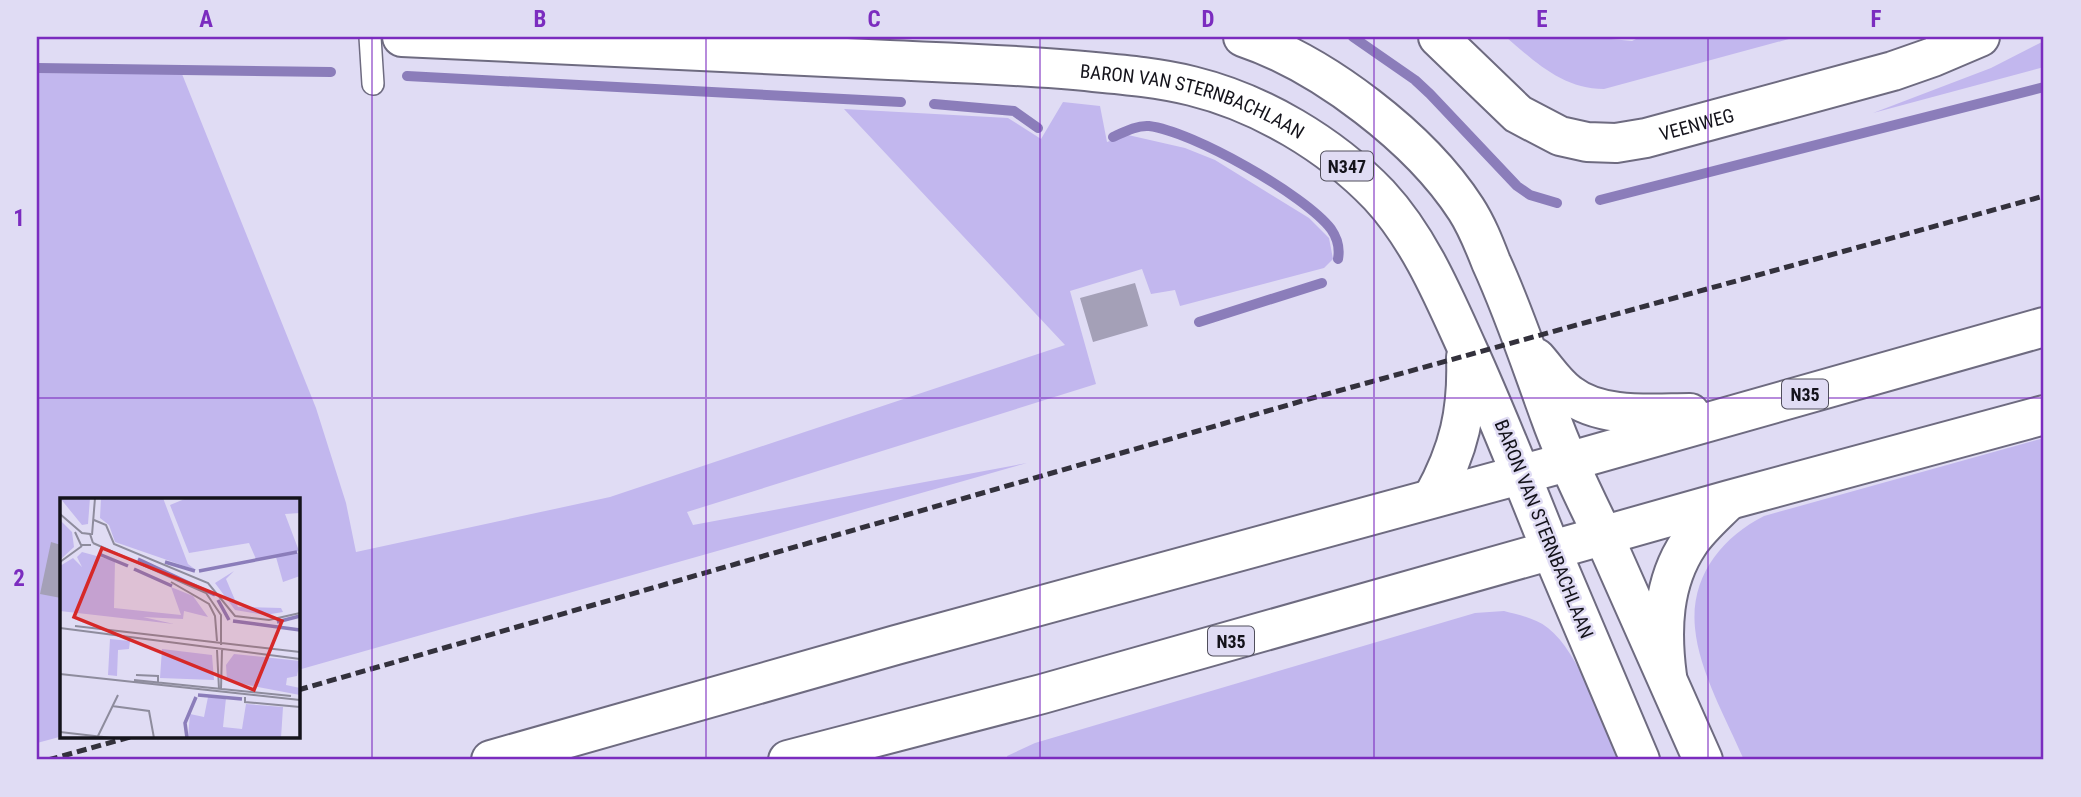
<svg xmlns="http://www.w3.org/2000/svg" width="2081" height="797" viewBox="0 0 2081 797" font-family="'Roboto Condensed',sans-serif">
  <style>
    .green { fill: #c2b7ee }
    .lines { fill: none; stroke-linecap: round; stroke-linejoin: round }
    .stream { stroke: #8b7dba; stroke-width: 10 }
    .building { fill: #a4a0b7 }
    .service-casing { stroke: #6e6b80; stroke-width: 24 }
    .minor-casing { stroke: #6e6b80; stroke-width: 42 }
    .tertiary-casing { stroke: #6e6b80; stroke-width: 42 }
    .primary-casing { stroke: #6e6b80; stroke-width: 42 }
    .service { stroke: #fff; stroke-width: 21 }
    .minor { stroke: #fff; stroke-width: 38 }
    .tertiary { stroke: #fff; stroke-width: 38 }
    .primary { stroke: #fff; stroke-width: 38 }
    .rail { stroke: #33313c; stroke-width: 5; stroke-dasharray: 10 5; stroke-linecap: butt }
    .grid { fill: none; stroke: #7b2cbf; stroke-width: 2; stroke-opacity: 0.55 }
    .labels { text-anchor: middle; dominant-baseline: central; stroke-width: 5; stroke-linejoin: round; paint-order: stroke }
    .shield { fill: #e0dcf4; stroke: #514f5c; stroke-width: 2 }
    .shield-label { font-size: 18px; font-weight: bold; fill: #14131b }
    .street-label { font-size: 19px; fill: #14131b; stroke: #e0dcf4 }
    .inset-river { fill: none; stroke: #8b7dba; stroke-width: 3.5 }
    .inset-road { fill: none; stroke: #8e8c9d; stroke-width: 2 }
    .view { fill: #d62828; fill-opacity: 0.15; stroke: #d62828; stroke-width: 3.5 }
    .inset-edge { fill: none; stroke: #14131b; stroke-width: 3.5 }
    .neatline { fill: none; stroke: #7b2cbf; stroke-width: 2.5 }
    .grid-label { font-size: 23px; text-anchor: middle; font-weight: bold; fill: #7b2cbf }
  </style>
  <rect width="100%" height="100%" fill="#e0dcf4"/>
  <path class="green" d="M1506,37h84l42,4 8,-4h156l-192,52c-41,0 -69,-27 -98,-52z
    M2044,41v26l-171,46 118,-45z
    M37,73l145,1 134,334 30,95 10,49 254,-55 455,-152 -221,-236 164,9 33,21 22,-37 37,4 7,36 21,-7 57,13 30,12 94,58 20,20 4,21 -9,9 -144,38 -5,-16 -24,4 -9,-25 -72,22 26,93 -409,128 6,13 334,-62 -729,207v-170h-237v236h2l-26,7z
    M2044,438v322h-300c-17,-40 -45,-88 -49,-132 -5,-51 26,-90 69,-112z
    M1504,611c15,4 31,7 44,17 32,25 54,95 71,132h-611l-1,-4 28,-13 440,-130z"/>
  <g class="lines">
    <path class="stream" d="M1353,37l62,43 15,14 87,92 13,9 27,8
      M37,68l294,4
      M407,76l494,26
      M934,104l80,7 24,17
      M1113,137c11,-5 24,-12 36,-11 43,5 156,69 182,103 7,10 9,19 7,30
      M1600,200l444,-113
      M1199,322l123,-39"/>
  </g>
  <path class="building" d="M1135,283l13,43 -55,16 -13,-44z
    M51,542l10,3v53l-21,-4z"/>
  <g class="lines">
    <defs>
      <path id="service" d="M370,37l3,47"/>
      <g id="minor">
        <path id="s1" d="M1438,37l80,77 42,22 27,6 29,1 30,-5 247,-67 40,-14 47,-20"/>
      </g>
      <path id="tertiary" d="M1604,537l99,223
        M1551,550l89,210"/>
      <g id="primary">
        <path id="s2" d="M402,37c163,7 325,15 487,23 69,3 137,5 205,12 33,3 66,6 98,14 69,17 138,58 187,109 40,43 64,100 88,153 30,66 57,134 84,202"/>
        <path d="M1243,37c80,27 177,101 223,172 11,17 18,35 25,53 23,50 40,102 59,154 15,42 34,81 54,121"/>
        <path d="M1536,358c10,11 20,27 33,36 32,25 84,19 121,19"/>
        <path d="M1433,497c26,-47 35,-86 33,-140"/>
        <path d="M1667,676c-6,-45 -5,-93 22,-133 10,-15 25,-28 38,-41"/>
        <path d="M491,760l405,-115 671,-183 477,-135"/>
        <path d="M788,760l254,-66 687,-194 315,-85"/>
      </g>
    </defs>
    <use href="#service" class="service-casing"/>
    <use href="#minor" class="minor-casing"/>
    <use href="#tertiary" class="tertiary-casing"/>
    <use href="#primary" class="primary-casing"/>
    <use href="#service" class="service"/>
    <use href="#minor" class="minor"/>
    <use href="#tertiary" class="tertiary"/>
    <use href="#primary" class="primary"/>
    <path class="rail" d="M298,690l1018,-293 728,-201
      M48,760l86,-24"/>
  </g>
  <path class="grid" d="M372,37v723M706,37v723M1040,37v723M1374,37v723M1708,37v723M37,398h2007"/>
  <g class="labels">
    <g class="shield">
      <rect x="1321" y="151.5" width="52" height="29" rx="5"/>
      <rect x="1782" y="379.5" width="46" height="29" rx="5"/>
      <rect x="1208" y="626.5" width="46" height="29" rx="5"/>
    </g>
    <g class="shield-label">
      <text x="1347" y="166">N347</text>
      <text x="1805" y="394">N35</text>
      <text x="1231" y="641">N35</text>
    </g>
    <g class="street-label">
      <text stroke="none"><textPath href="#s2" startOffset="796">BARON VAN STERNBACHLAAN</textPath></text>
      <text stroke="none"><textPath href="#s1" startOffset="298">VEENWEG</textPath></text>
      <text transform="translate(1544 529) rotate(68)">BARON VAN STERNBACHLAAN</text>
    </g>
  </g>
  <g transform="translate(60 498)">
    <rect width="240" height="240" fill="#e0dcf4"/>
    <path d="M0,0h30l-2,26 -6,1zM41,0h62l25,66 8,6 -81,-28 -6,-17 -9,-7zM127,0h113v15l-15,1 14,37 -43,8 -7,-16 -60,10 -19,-48zM0,22l12,12 2,15 -14,13zM22,54l33,9 -1,47 67,7 -10,-28 22,9 15,21 -24,-6 -1,8 -40,-2 31,7 -114,-13v-45l13,-8 9,9 -5,-10zM238,55l2,23 -17,6 -7,-25zM174,73l-8,8 12,28 43,1 2,4 -18,3 -30,-5 -20,-27zM50,141l20,2 -1,8 -11,1 -1,26 -9,-1zM102,151l50,6 2,25 -54,-2zM174,156l66,7 -3,15 -10,2 -1,7 14,3v7l-73,-14 -1,-16zM148,199l18,1 -3,29 19,2 4,-25 37,3 -2,31h-93l2,-24 14,3z" fill="#c2b7ee"/>
    <path class="inset-river" d="M39,56l29,12M78,61l77,36M105,64l30,9M74,71l38,17M139,73l98,-19M158,102l11,20M173,123l67,9M217,124l23,-6M138,197l44,4M127,240l-2,-15 11,-26"/>
    <path class="inset-road" d="M0,16l22,19 8,1 3,9M34,22l12,5 8,19 94,39 27,33 34,4 31,-7M15,34l6,13h10M32,37l3,-37M33,45l113,50 15,22v30M0,64l22,-16M111,84l38,22 6,12 2,25M15,128l225,26M0,130l240,31M157,152l2,39M0,176l240,26M76,177l22,1v6M74,182l157,16M161,191l1,-39M185,199v5l55,5M52,208l37,5 5,27M0,234l52,6M37,240l21,-43"/>
    <path class="view" d="M42,50l180,73 -28,69 -180,-73z"/>
    <rect width="240" height="240" class="inset-edge"/>
  </g>
  <rect width="2081" height="797" fill="none" stroke="#e0dcf4" stroke-width="77"/>
  <rect x="38" y="38" width="2004" height="720" class="neatline"/>
  <g class="grid-label">
    <text x="206" y="27">A</text>
    <text x="540" y="27">B</text>
    <text x="874" y="27">C</text>
    <text x="1208" y="27">D</text>
    <text x="1542" y="27">E</text>
    <text x="1876" y="27">F</text>
    <text x="19" y="226">1</text>
    <text x="19" y="586">2</text>
  </g>
</svg>
